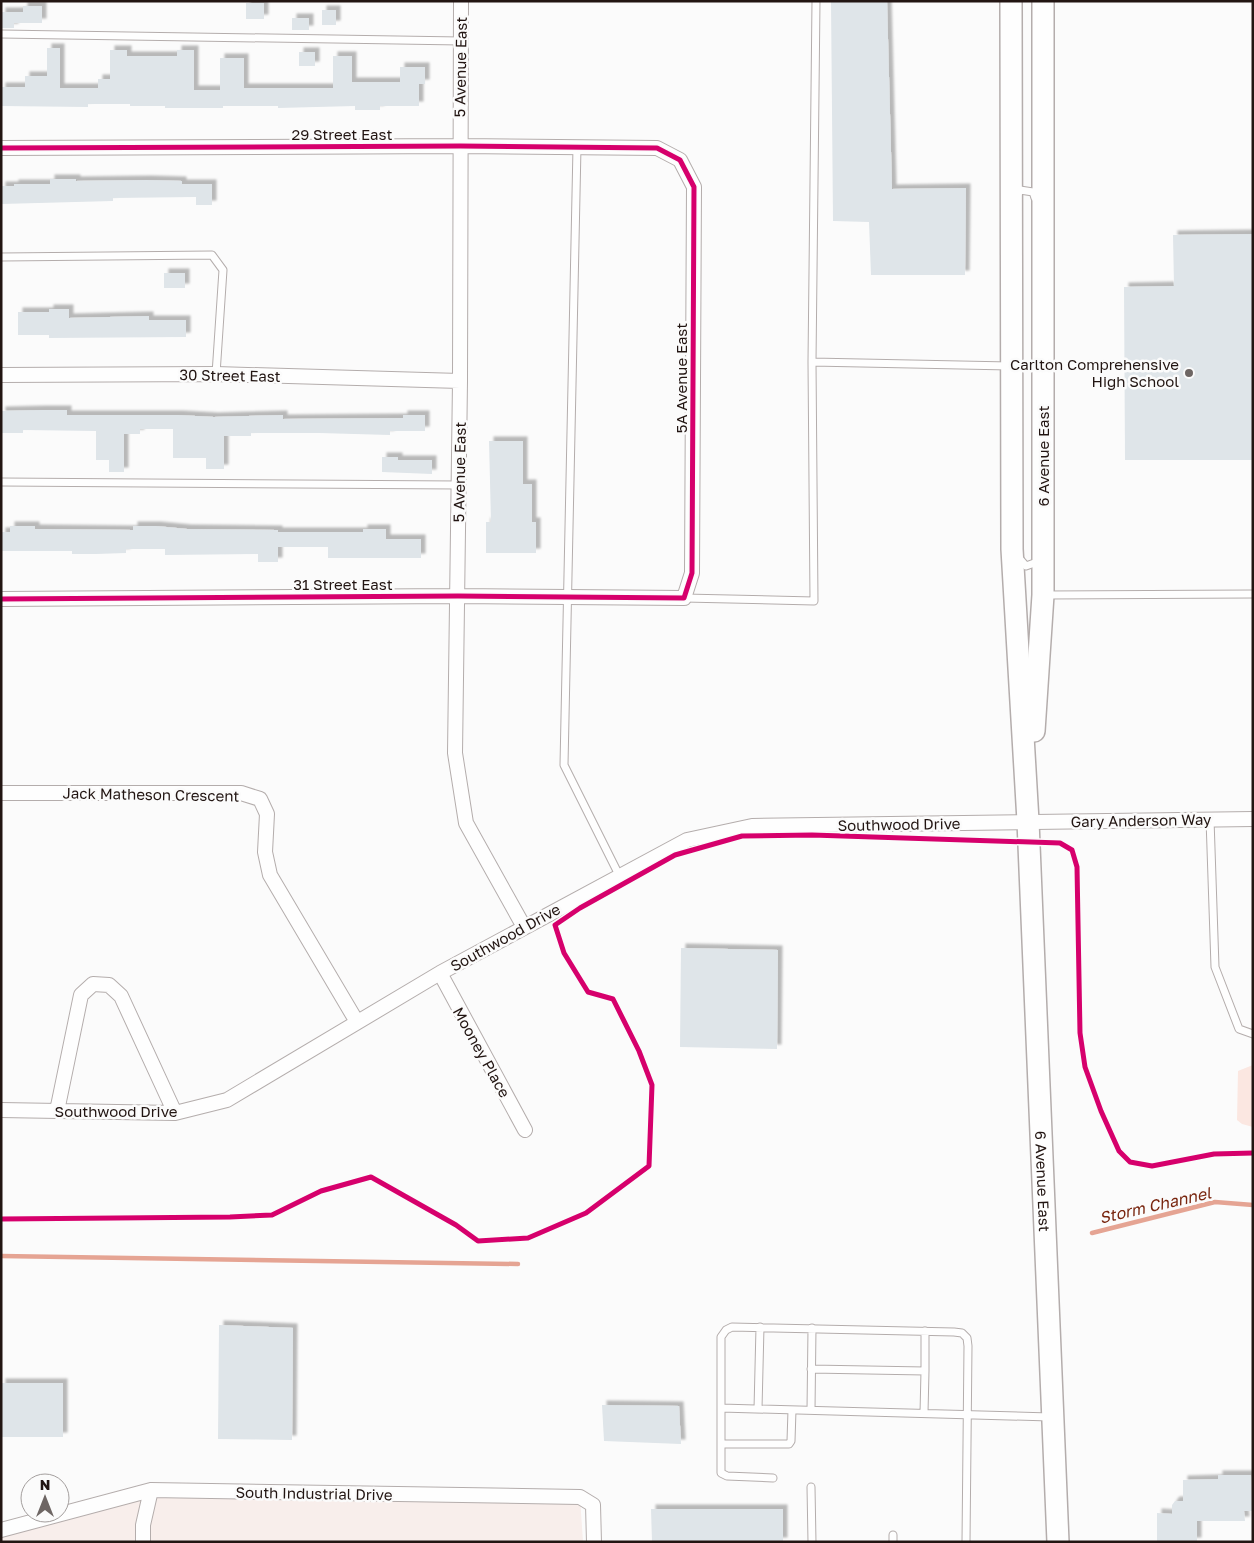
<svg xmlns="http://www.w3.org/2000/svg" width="1254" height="1543" viewBox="0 0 1254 1543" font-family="'Golos Text',sans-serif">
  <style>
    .built { fill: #f8eeeb }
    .green { fill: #fbe7e1 }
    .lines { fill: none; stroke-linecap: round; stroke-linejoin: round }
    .stream { stroke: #e5a493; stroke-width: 4.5 }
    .building { fill: #dfe5e9; filter: url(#shadow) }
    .lane-casing { stroke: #b4adac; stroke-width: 9 }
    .street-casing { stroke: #b4adac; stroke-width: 16 }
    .primary-casing { stroke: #b4adac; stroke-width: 24 }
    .lane { stroke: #fefefe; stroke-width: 7 }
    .street { stroke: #fefefe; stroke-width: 14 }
    .primary { stroke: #fefefe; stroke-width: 21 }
    .cycleway-casing { stroke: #fbfbfb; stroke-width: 8 }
    .cycleway { stroke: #d6006c; stroke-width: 5 }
    .poi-dot { fill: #6e6664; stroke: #fbfbfb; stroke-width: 2 }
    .labels { text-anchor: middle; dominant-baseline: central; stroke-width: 5; stroke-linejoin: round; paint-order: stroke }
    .street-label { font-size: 15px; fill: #221512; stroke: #fbfbfb }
    .poi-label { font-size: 15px; fill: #221512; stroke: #fbfbfb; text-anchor: end }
    .water-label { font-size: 16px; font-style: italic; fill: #78250e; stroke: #fbfbfb }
  </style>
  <defs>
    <filter id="shadow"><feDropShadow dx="4.5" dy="-4.5" stdDeviation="1" flood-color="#0004"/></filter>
  </defs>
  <rect width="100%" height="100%" fill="#fbfbfb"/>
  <path class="built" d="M151,1490l429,7 3,45h-582v-12z"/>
  <path class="green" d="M1253,1065v62l-11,-3 -5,-4 1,-49z"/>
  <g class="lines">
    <path class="stream" d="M1092,1233l123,-31 38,3
      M1,1256l517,8"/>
  </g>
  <path class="building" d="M831,1h56l5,188 74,-1 -1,87h-94l-2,-53 -36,-1z
    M246,3h18v16h-18z
    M23,6h19v17h-28v5h-13v-16h22z
    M322,10h14v15h-14z
    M292,18h17v12h-17z
    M47,48h13v40h38v-9h12v-29h17v6h50v-6h17v40h26v-32h24v30h89v-32h19v26h48v-15h25v17h-6v22h-39v4h-25v-4l-77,2v-2h-55v2h-58v-2h-35v-2h-42v3l-87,-1v-19h24v-11h22z
    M299,52h16v14h-16z
    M50,179h26v2l71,-1 35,1v3h30v21h-16v-8l-83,1v3l-112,3v-18h13v-2h36z
    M1253,234v226h-128l-1,-173 50,-1 -1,-51z
    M164,273h21v15h-21z
    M49,309h20v9l80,-2v4h37v17l-137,1v-3h-31v-23h31z
    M42,410h25v5h111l36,2 69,-2v4l120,-1v-3h22v16h-35v4l-71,-2h-68v3h-27v33h-18v-11h-33v-29h-33v5h-16v38h-15v-12h-13v-29l-73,-1v3h-22v-22z
    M489,441h34v43h9v38h4v31h-50v-31h5z
    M382,457h16v3h34v14l-50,-2z
    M10,526h25v3l98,1v-4h23l31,3 91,1v2h85v-3h23v10h35v19h-93v-11h-50v15h-20v-8l-93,1v-6h-39v4l-30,1h-24v-3h-71v-19h9z
    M681,948l97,2 -1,99 -97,-2z
    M219,1325l74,3 -1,112 -74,-1z
    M1,1383h62v54h-62z
    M602,1405l77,1 2,38 -77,-3z
    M1218,1475h33l1,36h-8l1,10h-48v21h-40v-29l15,1v-9l3,-4h8v-21l35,-1z
    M651,1509h132v33h-131z"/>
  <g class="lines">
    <defs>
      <path id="lane" d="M1,34l460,7
        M577,147l-13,618 55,110
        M1017,196l3,-6 13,2 2,6
        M1,257l211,-2 11,15 -7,104
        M812,362l198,4
        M1,482l458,3
        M1019,558l7,8 14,-5
        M1046,595l207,-1
        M684,598l130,3 -2,-239 4,-361
        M1210,819l5,148 24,62 14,5
        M811,1369l114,2v-40
        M721,1408v65l6,3 46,2
        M758,1409l2,-82
        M811,1410l1,-82
        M924,1413l1,-42
        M721,1444h68l2,-3 1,-31
        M811,1487l1,55
        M893,1535v7
        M966,1542l2,-196 -1,-8 -5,-5 -8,-1 -222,-5 -6,3 -5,7v71c109,3 219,6 329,9"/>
      <path id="street" d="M461,1l-1,380 -5,372 11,70 58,104
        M1,148l459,-2 197,2 23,12 14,27 -2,386 -8,25 -226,-2 -457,3
        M1,375l215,-1 244,7
        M1,793h240l19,6 7,15 -2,38 5,23 87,147
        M440,973l85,157
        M1,1110l174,3 52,-13 213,-127 247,-133 65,-14 501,-7
        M57,1111l24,-116 12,-11 16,1 12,11 54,117
        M1,1530l150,-40 429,7 13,8 1,37
        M143,1542v-17l8,-35"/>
      <g id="primary">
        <path id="s1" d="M1011,1l1,548 16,272 30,721"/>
        <path d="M1034,731l9,-136v-594"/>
      </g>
    </defs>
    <use href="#lane" class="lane-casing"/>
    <use href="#street" class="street-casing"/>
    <use href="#primary" class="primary-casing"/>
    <use href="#lane" class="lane"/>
    <use href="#street" class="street"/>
    <use href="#primary" class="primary"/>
    <defs>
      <path id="cycleway" d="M1,148l459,-2 197,2 23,12 14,27 -2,386 -8,25 -226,-2 -457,3
        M1,1219l229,-2 42,-2 49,-24 50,-14 85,48 22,16 50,-3 58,-25 63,-47 3,-81 -13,-34 -26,-52 -25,-7 -24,-39 -9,-28 25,-17 95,-53 67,-19 70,-1 248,8 12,7 5,17 3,166 5,34 16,44 18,40 11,11 22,4 62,-12 39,-1"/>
    </defs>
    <use href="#cycleway" class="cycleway-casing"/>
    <use href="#cycleway" class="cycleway"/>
  </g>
  <circle class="poi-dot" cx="1189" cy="373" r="5"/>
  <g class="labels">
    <g class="street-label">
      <text transform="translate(460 67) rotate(-89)">5 Avenue East</text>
      <text x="342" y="134">29 Street East</text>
      <text transform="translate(230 375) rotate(1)">30 Street East</text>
      <text transform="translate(681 378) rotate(-90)">5A Avenue East</text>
      <text transform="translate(1043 456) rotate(-90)">6 Avenue East</text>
      <text transform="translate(459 472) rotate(-89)">5 Avenue East</text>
      <text x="343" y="584">31 Street East</text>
      <text transform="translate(151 794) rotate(1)">Jack Matheson Crescent</text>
      <text transform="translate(1141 820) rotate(-1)">Gary Anderson Way</text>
      <text transform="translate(899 824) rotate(-1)">Southwood Drive</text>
      <text transform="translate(505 937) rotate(-29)">Southwood Drive</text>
      <text transform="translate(482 1052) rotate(61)">Mooney Place</text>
      <text x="116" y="1111">Southwood Drive</text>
      <text stroke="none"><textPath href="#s1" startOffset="1181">6 Avenue East</textPath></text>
      <text transform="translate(314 1493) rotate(1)">South Industrial Drive</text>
    </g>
    <g class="poi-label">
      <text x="1179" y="364">Carlton Comprehensive<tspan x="1179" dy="17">High School</tspan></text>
    </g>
    <g class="water-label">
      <text transform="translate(1155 1205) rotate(-13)">Storm Channel</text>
    </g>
  </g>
  <rect width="1254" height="1543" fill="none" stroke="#221512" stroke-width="5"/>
  <g transform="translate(45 1498)"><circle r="24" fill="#fbfbfb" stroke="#a49f9e"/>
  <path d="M0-4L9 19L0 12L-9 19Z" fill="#6e6664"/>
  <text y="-8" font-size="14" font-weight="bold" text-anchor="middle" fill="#221512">N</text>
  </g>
</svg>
